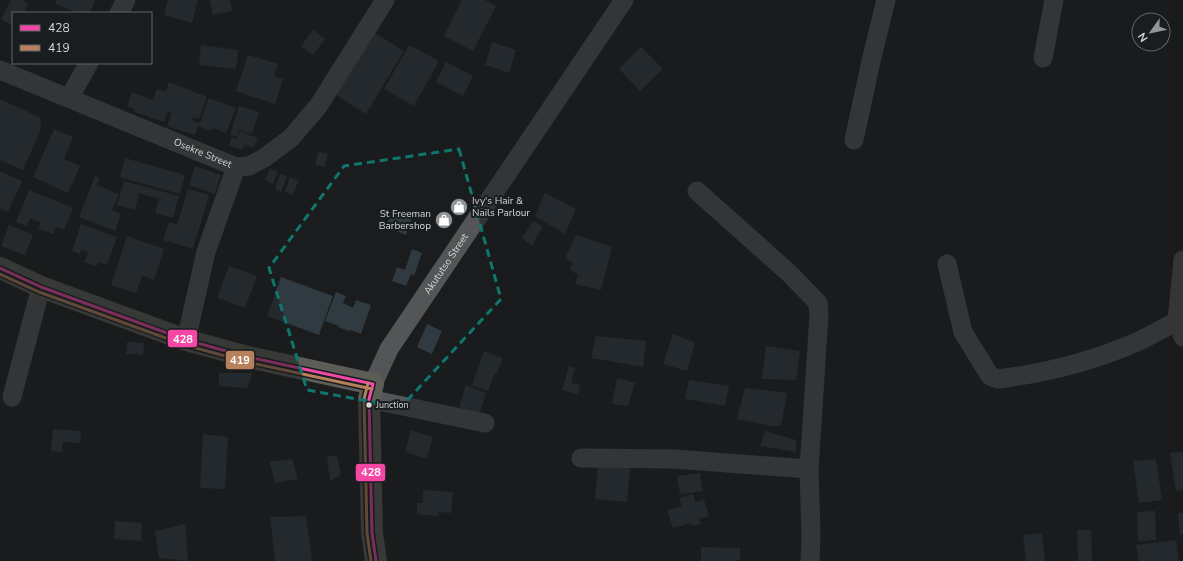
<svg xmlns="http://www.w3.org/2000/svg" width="1183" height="561" viewBox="0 0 1183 561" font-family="'Nunito Sans',sans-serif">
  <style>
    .building { fill: #2f3a41 }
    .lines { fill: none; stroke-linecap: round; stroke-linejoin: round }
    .minor { stroke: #545556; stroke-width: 19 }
    .major { stroke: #5b5d56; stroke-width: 22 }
    .bus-1-casing { stroke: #191d1f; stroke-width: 6 }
    .bus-2-casing { stroke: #191d1f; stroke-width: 6 }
    .bus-1 { stroke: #f346a5; stroke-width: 3 }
    .bus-2 { stroke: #b6815c; stroke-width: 3 }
    .marked { fill: none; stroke: #0f766e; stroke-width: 3; stroke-dasharray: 8 5; stroke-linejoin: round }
    .bus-dot { fill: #d3d6d8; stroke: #191d1f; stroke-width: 1.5 }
    .labels { text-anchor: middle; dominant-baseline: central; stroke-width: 4; stroke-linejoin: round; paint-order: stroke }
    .bus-label { font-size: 9px; fill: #d3d6d8; stroke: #191d1f; text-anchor: start }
    .street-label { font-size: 10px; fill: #d3d6d8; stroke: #191d1f }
    .poi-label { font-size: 10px; fill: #d3d6d8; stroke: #191d1f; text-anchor: start }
    .line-badge { stroke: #191d1f; stroke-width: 1.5 }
    .badge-label { font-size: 11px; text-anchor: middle; font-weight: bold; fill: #fff }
  </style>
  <rect width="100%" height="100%" fill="#1a1c1e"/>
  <path class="building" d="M11,0h11l6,4 -4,8 3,1h-14v13l-12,-7z
    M56,0h39l-5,13h-11l-24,-9z
    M168,0h30l-6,23 -28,-8z
    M210,0h20l2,11 -19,4z
    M462,0h23l11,6 -23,45 -29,-15z
    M313,30l12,9 -12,16 -12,-9z
    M373,32l31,19 -38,63 -30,-19z
    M492,42l24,8 -7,23 -24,-8z
    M201,45l37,5 -2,19 -37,-4z
    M409,45l30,16 -25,45 -30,-17z
    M641,47l22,22 -23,22 -21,-22z
    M248,55l30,9 -4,12 9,3 -8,25 -39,-13z
    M446,62l27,14 -10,20 -27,-14z
    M169,82l38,15 -8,22 -5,-2 -2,3 8,3 9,-25 27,10 -10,25 -13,-5 -2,3 -13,-5 -3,9 -28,-9 5,-13 -5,-1 -3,10 -29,-10 -1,-4 -7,-1 5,-15 21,8 4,-11 9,3z
    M0,99l41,19 -1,13 -17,39 -23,-10z
    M239,106l20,6 -7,22 -13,-4 -2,7 -7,-2z
    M54,129l19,8 -9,22 16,7 -12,27 -35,-16z
    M240,131l18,7 -4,10 -9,-3 -3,5 -13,-5 3,-8 5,2z
    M318,152l10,2 -3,13 -10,-2z
    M125,158l60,17 -5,19 -60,-17z
    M195,166l26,9 -6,19 -26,-9z
    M270,169l8,3 -5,12 -8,-4z
    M0,171l22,10 -14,31 -8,-4z
    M280,174l7,2 -6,16 -6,-3z
    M95,176l5,2 -3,7 22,9 -7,16 9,4 -6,17 -36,-14z
    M290,177l9,4 -1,1 -5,13 -8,-3z
    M124,181l55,15 -6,22 -18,-5 4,-14 -20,-6 -4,17 -18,-5z
    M188,189l21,6 -16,54 -30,-9 6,-18 8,3z
    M29,190l44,18 -9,22 -8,-3 -3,7 -15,-6 3,-5 -11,-5 -3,8 -11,-4z
    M545,193l31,16 -11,25 -30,-18z
    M392,210l20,7 -6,18 -20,-8z
    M533,221l10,5 -11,20 -10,-8z
    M81,224l36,13 -10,28 -9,-3 -1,4 -13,-4 4,-10 -7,-2 -1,4 -8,-3z
    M9,225l24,10 -8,20 -24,-9z
    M576,235l36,12 -11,43 -26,-6 3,-9 -8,-5 3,-7 -8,-5z
    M127,236l37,13 -10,31 -12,-4 -6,17 -25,-8z
    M412,249l10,4 -8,23 -3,-2 -5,12 -14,-5 5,-14 8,3z
    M229,266l28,10 -12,32 -28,-10z
    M281,277l52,19 -14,39 -52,-19z
    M336,292l10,4 -3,7 10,5 3,-8 15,5 -10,29 -11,-4 -1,1 -11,-4 1,-1 -14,-5z
    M427,324l15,7 -10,23 -15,-7z
    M673,334l22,8 -8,29 -24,-7z
    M596,336l50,5 -3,26 -52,-9z
    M127,342l17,1 -1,12 -17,-1z
    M766,346l34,5 -4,29 -34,-1z
    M484,351l19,7 -6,16 -2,-1 -7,18 -16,-6z
    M569,366l6,2 -4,15 9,2 -2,9 -16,-4z
    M219,373h33l-4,15 -29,-2z
    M617,378l18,5 -7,23 -16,-2z
    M689,380l40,6 -4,20 -40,-7z
    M466,385l20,8 -7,22 -20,-8z
    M745,388l42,5 -6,33h-9l-35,-7z
    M53,429l28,2 -1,12 -17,-1 -1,10 -11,-1z
    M411,430l22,7 -6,22 -22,-7z
    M765,431l31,9v12l-36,-6z
    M203,434l25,3 -3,52 -25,-1z
    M1183,452v38l-7,1 -6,-38z
    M337,455l4,20 -11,6 -3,-24z
    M292,459l6,20 -23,4 -5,-21z
    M1156,459l6,41 -23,3 -6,-42z
    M598,465l32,3 -3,34 -32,-3z
    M700,473l3,18 -23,3 -3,-18z
    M423,490l30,2 -2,21 -13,-1v4l-21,-2v-11h6z
    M693,494l2,8 9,-2 5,16 -10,3 2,5 -9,2 -1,-3 -18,5 -6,-18 15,-4 -3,-8z
    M1155,511l1,29 -18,1 -1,-29z
    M1178,513h5v21l-3,1z
    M306,516l6,45h-37l-5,-44z
    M115,521l27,2 -1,18 -27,-2z
    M185,524l3,37 -29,-3 -4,-27z
    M1077,530h14l1,31h-14z
    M1042,533l3,28h-19l-3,-26z
    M1176,540l3,21h-40l-3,-16z
    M701,547l39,1v12h-4l-1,1h-34z"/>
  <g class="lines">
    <g class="minor">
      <path d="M119,13l7,-13"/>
      <path d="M1043,58l11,-58"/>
      <path id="s1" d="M0,70l236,97 13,-1 15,-8 27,-20 28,-33 66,-105"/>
      <path d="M69,98l20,-35"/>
      <path d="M854,140l17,-79 15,-61"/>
      <path d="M697,191l93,83 28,29 1,12 -10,154 2,66 -1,26"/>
      <path d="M1183,260l-6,61 6,16"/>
      <path d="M947,264l16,68 27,44 8,3c49,-6 96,-18 141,-38 13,-6 26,-14 38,-20h6"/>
      <path d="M186,340l20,-88 30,-85"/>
      <path id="s2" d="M373,384l16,-35 235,-349"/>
      <path d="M12,397l29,-110"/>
      <path d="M369,399l116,24"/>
      <path d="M581,458l93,1 135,10"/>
    </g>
    <path class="major" d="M0,268l41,19 145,53 62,17 125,27 -4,15 3,134 4,28"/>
    <defs>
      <path id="bus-1" d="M0,268l41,19 145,53 62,17 125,27
        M373,384l-4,15 3,134 4,28"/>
      <path id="bus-2" d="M0,274l39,18 146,53 62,17 125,27
        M368,383l-4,16 3,134 4,28"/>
    </defs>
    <use href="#bus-1" class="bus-1-casing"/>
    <use href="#bus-2" class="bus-2-casing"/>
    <use href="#bus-1" class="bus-1"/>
    <use href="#bus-2" class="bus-2"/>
  </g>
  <path d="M0 0H1183V561H0ZM459,149l42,150 -100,108 -94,-17 -38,-122 75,-102z" fill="#1a1c1e" fill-opacity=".55" fill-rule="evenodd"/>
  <path class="marked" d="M459,149l42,150 -100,108 -94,-17 -38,-122 75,-102z"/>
  <defs>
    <symbol id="shop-disc" viewBox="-11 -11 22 22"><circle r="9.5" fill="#929597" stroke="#191d1f"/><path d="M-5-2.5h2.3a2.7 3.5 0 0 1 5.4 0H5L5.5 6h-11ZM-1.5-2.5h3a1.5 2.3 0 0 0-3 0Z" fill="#fff"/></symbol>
  </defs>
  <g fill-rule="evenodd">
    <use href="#shop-disc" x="449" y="197" width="20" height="20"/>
    <use href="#shop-disc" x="434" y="210" width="20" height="20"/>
  </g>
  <circle class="bus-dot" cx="369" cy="405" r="3.5"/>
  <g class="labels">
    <g class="bus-label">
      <text x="376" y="405">Junction</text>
    </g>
    <g class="street-label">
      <text stroke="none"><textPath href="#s1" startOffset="219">Osekre Street</textPath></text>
      <text stroke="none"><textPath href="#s2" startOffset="141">Akututso Street</textPath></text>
    </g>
    <g class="poi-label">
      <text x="472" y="201">Ivy's Hair &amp;<tspan x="472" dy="12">Nails Parlour</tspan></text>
      <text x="431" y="214" text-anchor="end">St Freeman<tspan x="431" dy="12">Barbershop</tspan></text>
    </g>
  </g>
  <g class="line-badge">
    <rect x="167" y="329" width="31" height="19" rx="4" fill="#f346a5"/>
    <rect x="225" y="350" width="30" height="20" rx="4" fill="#b6815c"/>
    <rect x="355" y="463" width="31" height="19" rx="4" fill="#f346a5"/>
  </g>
  <g class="badge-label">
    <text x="183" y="343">428</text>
    <text x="240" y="364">419</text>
    <text x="371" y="476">428</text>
  </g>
  <rect x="12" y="12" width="140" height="52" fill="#191d1f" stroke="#636769"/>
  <rect x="20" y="25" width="20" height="6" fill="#f346a5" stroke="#636769"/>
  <text x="48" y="32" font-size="12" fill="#d3d6d8">428</text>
  <rect x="20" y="45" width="20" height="6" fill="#b6815c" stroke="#636769"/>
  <text x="48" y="52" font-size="12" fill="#d3d6d8">419</text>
  <g transform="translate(1151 32) rotate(237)"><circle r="19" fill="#191d1f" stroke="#636769"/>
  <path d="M0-3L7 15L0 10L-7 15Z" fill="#929597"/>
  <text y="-6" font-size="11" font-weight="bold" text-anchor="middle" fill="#d3d6d8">N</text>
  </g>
</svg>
